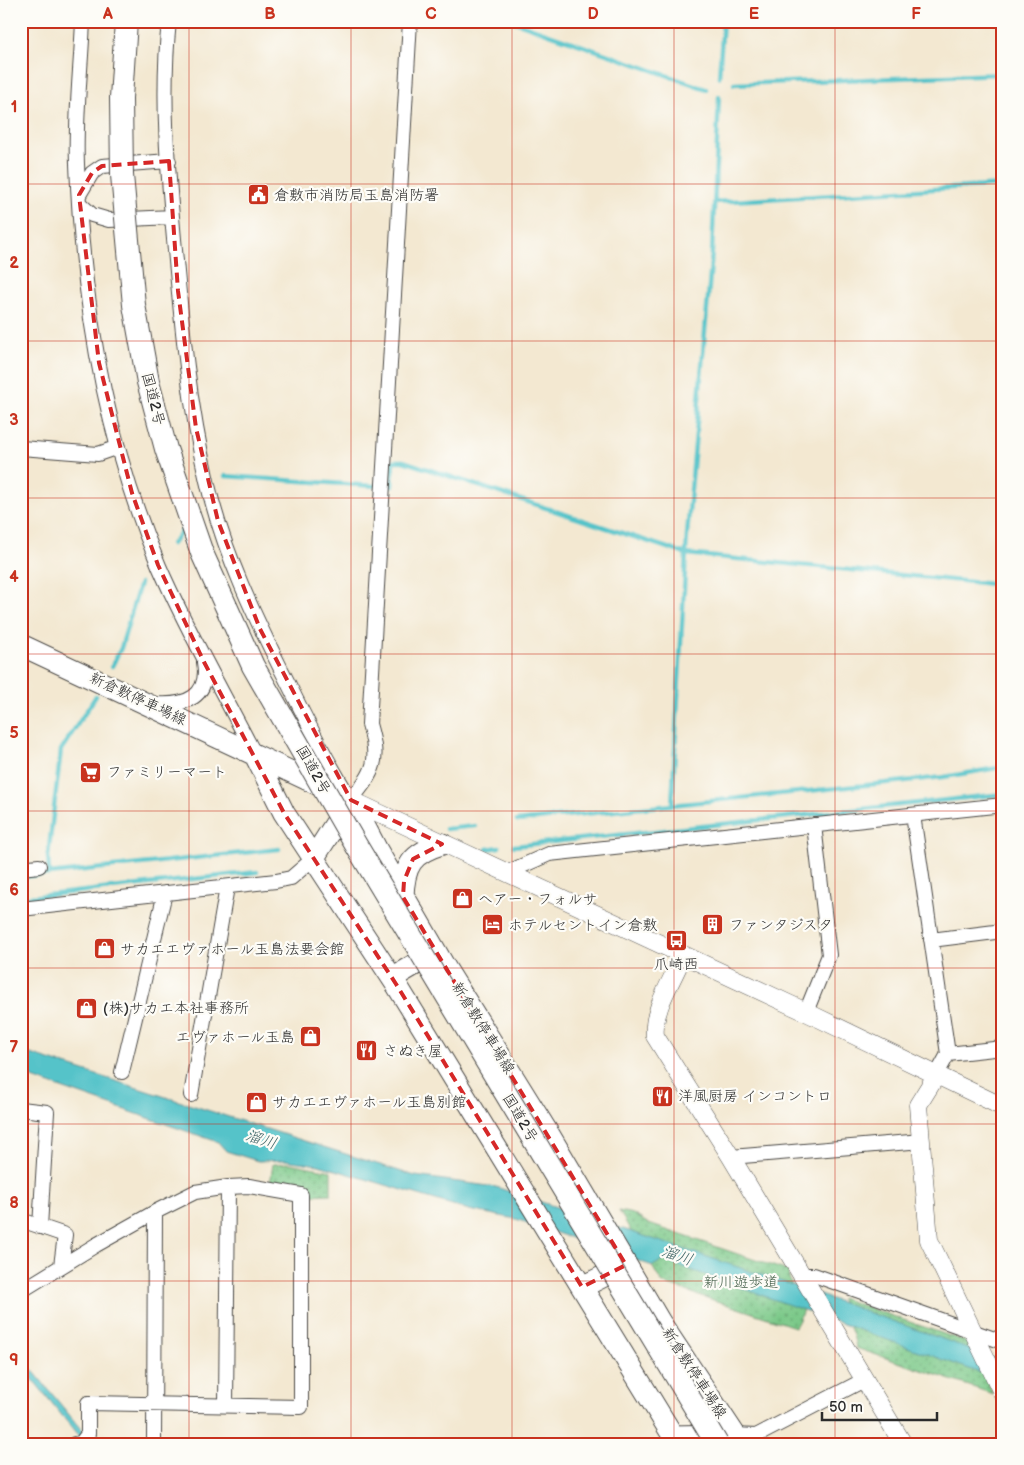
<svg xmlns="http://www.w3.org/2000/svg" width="1024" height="1465" viewBox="0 0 1024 1465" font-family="'Balsamiq Sans','Klee One',sans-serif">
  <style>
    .park { fill: url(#park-dots); stroke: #537a5a }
    .water { fill: #55c3c9; stroke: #40777a }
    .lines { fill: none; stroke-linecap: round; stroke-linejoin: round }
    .stream { stroke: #55c3c9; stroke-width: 4.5 }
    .minor-casing { stroke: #494744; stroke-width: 16 }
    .tertiary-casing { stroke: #494744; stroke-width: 19 }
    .primary-casing { stroke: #494744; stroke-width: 23 }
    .minor { stroke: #fff; stroke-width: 14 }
    .tertiary { stroke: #fff; stroke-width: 18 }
    .primary { stroke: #fff; stroke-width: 21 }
    .trunk-bridge-casing { stroke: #494744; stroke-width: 24; stroke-linecap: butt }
    .trunk-bridge { stroke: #fff; stroke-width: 22 }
    .marked { fill: none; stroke: #d62828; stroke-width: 4; stroke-dasharray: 10 6; stroke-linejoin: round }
    .grid { fill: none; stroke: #c8321e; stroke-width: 1; stroke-opacity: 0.55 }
    .labels { text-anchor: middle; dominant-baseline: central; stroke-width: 4.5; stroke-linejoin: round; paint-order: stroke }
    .poi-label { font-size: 15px; fill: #2b2b2b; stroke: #fdfcf7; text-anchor: start }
    .street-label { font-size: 15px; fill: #2b2b2b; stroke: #fdfcf7 }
    .park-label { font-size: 15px; fill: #47624c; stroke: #fdfcf7 }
    .water-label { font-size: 16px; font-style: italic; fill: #3a6062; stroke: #fdfcf7 }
    .neatline { fill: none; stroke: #c8321e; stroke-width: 2 }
    .grid-label { font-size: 16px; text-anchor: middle; font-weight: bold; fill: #c8321e }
  </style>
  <defs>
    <pattern id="park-dots" width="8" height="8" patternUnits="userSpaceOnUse" patternTransform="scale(1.25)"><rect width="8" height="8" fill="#7bc989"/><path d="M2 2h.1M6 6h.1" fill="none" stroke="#65a370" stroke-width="1.8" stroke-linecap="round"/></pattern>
  </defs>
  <rect width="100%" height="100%" fill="#fdfcf7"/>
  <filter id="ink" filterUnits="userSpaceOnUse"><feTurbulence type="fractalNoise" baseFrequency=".02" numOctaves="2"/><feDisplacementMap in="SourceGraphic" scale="10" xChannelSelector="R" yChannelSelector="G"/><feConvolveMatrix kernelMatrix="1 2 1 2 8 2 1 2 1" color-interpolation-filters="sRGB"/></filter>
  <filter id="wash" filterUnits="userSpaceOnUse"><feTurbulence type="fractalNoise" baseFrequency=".0096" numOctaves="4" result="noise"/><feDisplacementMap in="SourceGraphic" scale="20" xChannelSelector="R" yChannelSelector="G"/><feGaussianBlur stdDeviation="1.12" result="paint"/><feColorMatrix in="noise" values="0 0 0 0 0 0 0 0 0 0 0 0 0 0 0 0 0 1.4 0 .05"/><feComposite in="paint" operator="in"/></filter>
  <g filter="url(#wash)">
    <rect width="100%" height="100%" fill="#f3e8d1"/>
    <path class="park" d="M289,1163l42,8v23l-24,1v-6l-37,-5 3,-20z
      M619,1211l14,3 16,10 139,47c2,26 27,24 7,56l-133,-44z
      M841,1298l129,45 23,51 -137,-46c-2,-18 -14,-30 -15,-50z"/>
    <path class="water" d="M21,1051l394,125 81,11 299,99 178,64 30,12v17l-28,-8 -312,-111 -10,6 -137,-47 -47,-9 -150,-45 -34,-5 -27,1 -32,-10 -8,-9 -197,-68z
      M21,1356l59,72 16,16h-11l-64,-79z"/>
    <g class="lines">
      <path class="stream" d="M512,21l194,68
        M719,77l4,-56
        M734,84l269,-10
        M714,202l289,-17
        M225,476l150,10h17l1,-25h10l283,93 317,31
        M172,544l13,-17
        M112,666l9,-18 19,-65
        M672,804l15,-269 25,-283 7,-155
        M517,821l427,-44 59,-10
        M446,829l29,-3
        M514,846l489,-52
        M487,849l12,-2
        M49,873l-1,-17 13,-106 35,-54
        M21,877l258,-28
        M21,898l236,-26"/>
    </g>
  </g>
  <g filter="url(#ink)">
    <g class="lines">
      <defs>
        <path id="minor" d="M83,21c-2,47 -8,96 -6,143 5,136 28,276 82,402 28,65 64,126 96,189
          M169,21c-8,75 -1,154 6,229 7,77 14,155 32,231 16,71 49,139 82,204 19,39 39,78 62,115 24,-30 29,-38 18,-76l41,-703
          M79,195l13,-22 10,-7 67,-5
          M80,204l12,11 17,5 63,-3
          M21,448l77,6 20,-7
          M156,704c30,2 54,-7 48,-42
          M913,815l35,239 -12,22
          M21,868l18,-2
          M506,873l43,-19 454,-49
          M21,909l255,-28 15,-3 22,-19
          M931,940l72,-9
          M806,1012l23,-57 -15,-130
          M948,1054l55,-6
          M122,1072l43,-179
          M191,1095l36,-208
          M21,1109l26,3 -7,115
          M731,1157l191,-16
          M21,1220l44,15 -4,31
          M801,1275h13l189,67
          M21,1291l75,-46 59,-33 40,-20 33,-5 -2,219
          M735,1435l21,1 108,-56
          M75,1444l6,-1 7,-9v-31l213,4v-212l-52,-9 -21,1
          M154,1444l1,-232"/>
        <path id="tertiary" d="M351,800l455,212 197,95
          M683,955c-10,25 -31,54 -28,81l76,121 172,287
          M936,1076l-18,29 11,135 74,154"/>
        <path id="primary" d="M21,645l330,155 26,50 69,119 104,167 110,186 81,122
          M255,755l29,58 112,171 282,460
          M313,859l35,-55
          M403,897c1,-32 9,-44 39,-53
          M392,978l44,-26
          M582,1287l44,-22
          M673,1436l54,-1"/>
      </defs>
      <use href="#minor" class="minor-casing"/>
      <use href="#tertiary" class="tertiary-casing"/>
      <use href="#primary" class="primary-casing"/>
      <use href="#minor" class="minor"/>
      <use href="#tertiary" class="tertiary"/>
      <use href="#primary" class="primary"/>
      <defs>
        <path id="trunk-bridge" d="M126,21l-5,77 1,77 12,130 14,77 18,67 36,104 51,113 103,179 361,599"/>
      </defs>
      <use href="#trunk-bridge" class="trunk-bridge-casing"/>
      <use href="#trunk-bridge" class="trunk-bridge"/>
    </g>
  </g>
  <path class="marked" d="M169,161l9,130 18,137 22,93 42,108 91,171 91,44 -29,15 -9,22 -1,16 223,368 -44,22 -186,-303 -112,-171 -80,-151 -46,-97 -26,-72 -33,-130 -20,-168 13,-22 10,-7z"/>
  <path class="grid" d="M189,21v1423M351,21v1423M512,21v1423M674,21v1423M835,21v1423M21,184h982M21,341h982M21,498h982M21,654h982M21,811h982M21,968h982M21,1124h982M21,1281h982"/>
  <defs>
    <symbol id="civic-square" viewBox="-11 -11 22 22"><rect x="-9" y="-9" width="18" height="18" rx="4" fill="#c8321e" stroke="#fdfcf7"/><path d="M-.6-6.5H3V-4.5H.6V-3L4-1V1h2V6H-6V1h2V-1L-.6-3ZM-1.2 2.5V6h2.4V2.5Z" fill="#fff"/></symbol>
    <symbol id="supermarket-square" viewBox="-11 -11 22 22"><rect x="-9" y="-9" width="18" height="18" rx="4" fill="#c8321e" stroke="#fdfcf7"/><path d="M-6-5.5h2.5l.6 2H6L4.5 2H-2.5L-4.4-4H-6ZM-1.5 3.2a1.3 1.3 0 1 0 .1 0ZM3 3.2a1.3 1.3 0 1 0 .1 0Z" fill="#fff"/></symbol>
    <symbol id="shop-square" viewBox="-11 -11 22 22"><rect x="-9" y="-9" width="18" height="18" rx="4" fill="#c8321e" stroke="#fdfcf7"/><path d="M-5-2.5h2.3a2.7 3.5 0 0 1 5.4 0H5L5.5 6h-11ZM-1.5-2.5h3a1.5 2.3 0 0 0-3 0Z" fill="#fff"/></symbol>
    <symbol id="hotel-square" viewBox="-11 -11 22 22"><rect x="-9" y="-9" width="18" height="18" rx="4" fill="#c8321e" stroke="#fdfcf7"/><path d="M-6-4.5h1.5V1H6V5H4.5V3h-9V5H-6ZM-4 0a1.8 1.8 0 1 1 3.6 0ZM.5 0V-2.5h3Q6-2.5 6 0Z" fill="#fff"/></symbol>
    <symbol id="building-square" viewBox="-11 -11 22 22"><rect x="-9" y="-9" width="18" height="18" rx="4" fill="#c8321e" stroke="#fdfcf7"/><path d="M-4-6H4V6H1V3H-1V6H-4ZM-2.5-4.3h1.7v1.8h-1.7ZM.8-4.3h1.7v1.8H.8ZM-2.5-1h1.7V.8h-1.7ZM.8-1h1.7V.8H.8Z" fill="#fff"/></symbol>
    <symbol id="bus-square" viewBox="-11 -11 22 22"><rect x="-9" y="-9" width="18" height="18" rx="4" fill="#c8321e" stroke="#fdfcf7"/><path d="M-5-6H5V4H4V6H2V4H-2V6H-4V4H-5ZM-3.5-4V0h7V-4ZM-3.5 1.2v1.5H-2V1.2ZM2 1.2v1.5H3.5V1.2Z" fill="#fff"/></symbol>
    <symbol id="restaurant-square" viewBox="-11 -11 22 22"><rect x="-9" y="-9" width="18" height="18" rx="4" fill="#c8321e" stroke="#fdfcf7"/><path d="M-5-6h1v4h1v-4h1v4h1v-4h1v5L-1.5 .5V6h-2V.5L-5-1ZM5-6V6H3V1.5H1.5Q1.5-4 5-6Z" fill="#fff"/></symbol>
  </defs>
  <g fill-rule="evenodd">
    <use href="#civic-square" x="246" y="182" width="25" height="25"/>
    <use href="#supermarket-square" x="78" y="760" width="25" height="25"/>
    <use href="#shop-square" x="450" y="886" width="25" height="25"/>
    <use href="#hotel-square" x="480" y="912" width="25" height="25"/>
    <use href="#building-square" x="700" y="912" width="25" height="25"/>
    <use href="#bus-square" x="664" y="928" width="25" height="25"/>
    <use href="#shop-square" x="92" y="936" width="25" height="25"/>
    <use href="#shop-square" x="74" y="996" width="25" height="25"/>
    <use href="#shop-square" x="298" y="1024" width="25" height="25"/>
    <use href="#restaurant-square" x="354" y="1038" width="25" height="25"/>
    <use href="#restaurant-square" x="650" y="1084" width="25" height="25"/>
    <use href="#shop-square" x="244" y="1090" width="25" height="25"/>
  </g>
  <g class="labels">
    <g class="poi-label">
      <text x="274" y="195">倉敷市消防局玉島消防署</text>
      <text x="107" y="772">ファミリーマート</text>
      <text x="478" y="899">ヘアー・フォルサ</text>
      <text x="508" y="925">ホテルセントイン倉敷</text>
      <text x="729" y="925">ファンタジスタ</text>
      <text x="120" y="949">サカエエヴァホール玉島法要会館</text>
      <text x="676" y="964" text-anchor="middle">爪崎西</text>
      <text x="103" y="1008">(株)サカエ本社事務所</text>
      <text x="295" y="1037" text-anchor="end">エヴァホール玉島</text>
      <text x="383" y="1051">さぬき屋</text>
      <text x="678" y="1096">洋風厨房 インコントロ</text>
      <text x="272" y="1102">サカエエヴァホール玉島別館</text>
    </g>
    <g class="street-label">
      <text transform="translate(153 399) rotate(76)">国道2号</text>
      <text transform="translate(138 699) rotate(25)">新倉敷停車場線</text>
      <text transform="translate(313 770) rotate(60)">国道2号</text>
      <text transform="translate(483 1028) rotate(58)">新倉敷停車場線</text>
      <text transform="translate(520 1118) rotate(59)">国道2号</text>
      <text transform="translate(694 1373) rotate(57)">新倉敷停車場線</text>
    </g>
    <g class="park-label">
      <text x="741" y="1282">新川遊歩道</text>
    </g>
    <g class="water-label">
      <text transform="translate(261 1140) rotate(18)">溜川</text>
      <text transform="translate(677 1256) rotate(19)">溜川</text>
    </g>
  </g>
  <rect width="1024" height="1465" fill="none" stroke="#fdfcf7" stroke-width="55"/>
  <path d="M822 1412v8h115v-8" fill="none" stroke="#2b2b2b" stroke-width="2.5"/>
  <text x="829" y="1412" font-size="15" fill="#2b2b2b" stroke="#fdfcf7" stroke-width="4" paint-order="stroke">50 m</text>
  <rect x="28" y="28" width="968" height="1410" class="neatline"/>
  <g class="grid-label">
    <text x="108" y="19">A</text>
    <text x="270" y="19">B</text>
    <text x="431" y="19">C</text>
    <text x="593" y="19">D</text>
    <text x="754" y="19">E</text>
    <text x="916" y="19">F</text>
    <text x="14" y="112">1</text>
    <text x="14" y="268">2</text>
    <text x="14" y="425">3</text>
    <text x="14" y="582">4</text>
    <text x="14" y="738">5</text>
    <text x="14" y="895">6</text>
    <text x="14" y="1052">7</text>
    <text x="14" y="1208">8</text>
    <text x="14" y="1365">9</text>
  </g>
</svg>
